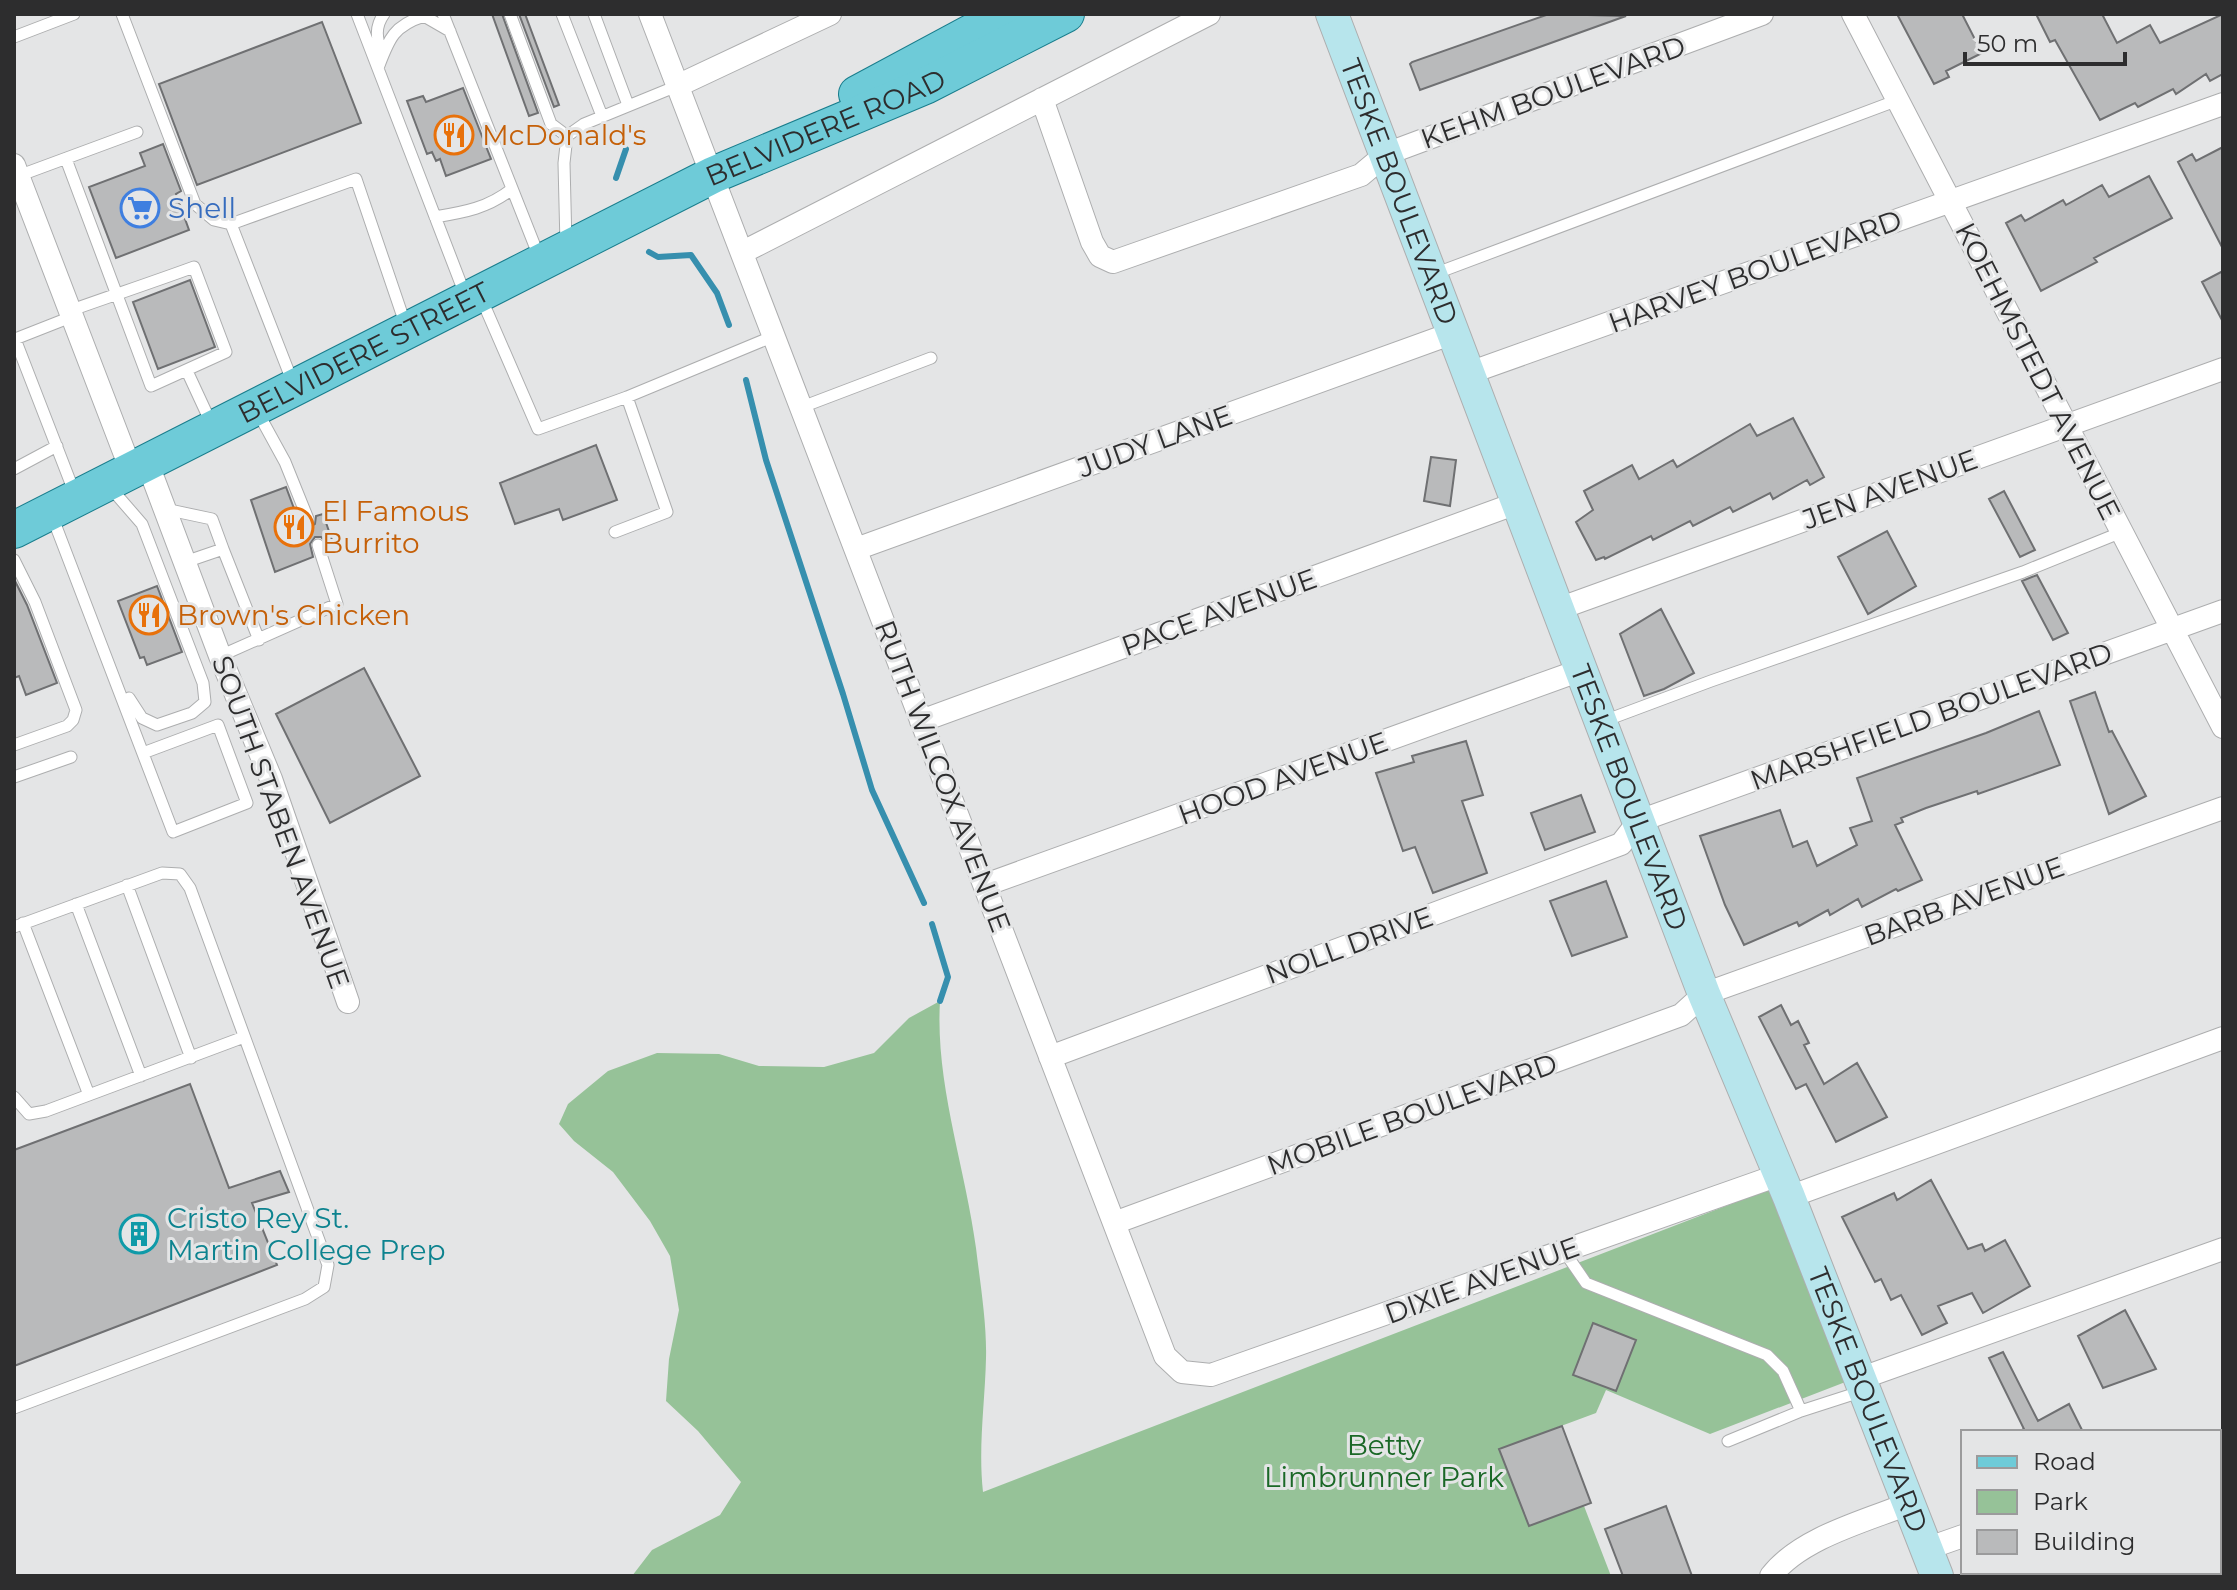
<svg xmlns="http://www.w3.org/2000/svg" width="2237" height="1590" viewBox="0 0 2237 1590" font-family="Montserrat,sans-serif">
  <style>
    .green { fill: #96c298 }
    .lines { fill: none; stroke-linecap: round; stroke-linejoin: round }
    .stream { stroke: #368fae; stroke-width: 6 }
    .building { fill: #b9babb; stroke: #6f7072; stroke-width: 2 }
    .lane-casing { stroke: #adaeaf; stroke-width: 13 }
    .street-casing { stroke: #adaeaf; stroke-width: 24 }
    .secondary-casing { stroke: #adaeaf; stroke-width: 34 }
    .primary-casing { stroke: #197d8c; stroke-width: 38 }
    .lane { stroke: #fff; stroke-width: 11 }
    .street { stroke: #fff; stroke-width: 22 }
    .secondary { stroke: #b7e5ec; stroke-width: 32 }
    .primary { stroke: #6ecbd8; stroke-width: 36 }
    .labels { text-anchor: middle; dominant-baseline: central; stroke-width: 6; stroke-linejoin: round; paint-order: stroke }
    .street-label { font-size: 28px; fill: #2d2d2e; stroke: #e4e5e6 }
    .food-label { font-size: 28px; fill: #c56008; stroke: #e4e5e6; text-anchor: start }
    .shop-label { font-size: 28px; fill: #366cbe; stroke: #e4e5e6; text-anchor: start }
    .culture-label { font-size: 28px; fill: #0d838f; stroke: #e4e5e6; text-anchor: start }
    .park-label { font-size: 28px; fill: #1b6827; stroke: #e4e5e6 }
  </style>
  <rect width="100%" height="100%" fill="#e4e5e6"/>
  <path class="green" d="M940,1001c-5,83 25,165 36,247 4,34 11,76 10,110 -1,45 -8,89 -3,134l792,-305 73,194 -138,53 -104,-44 -10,23 -97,36 30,77 55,-20 27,70h-979l20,-26 68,-35 21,-33 -43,-51 -32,-30 3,-42 10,-49 -9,-54 -20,-35 -37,-49 -39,-31 -15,-17 9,-20 40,-33 49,-18 62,1 40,12 65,1 50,-14 35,-35z"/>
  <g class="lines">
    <path class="stream" d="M616,178l10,-29
      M649,252l9,5 33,-2 26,38 12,32
      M746,380l20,80 77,234 29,96 52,113
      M932,924l16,53 -8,24"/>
  </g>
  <path class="building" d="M492,14h10l36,99 -9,3z
    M519,14h6l34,91 -5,2z
    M1549,14l77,2 -206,74 -10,-26 2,-2z
    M1897,14h65l20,39 -36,18 3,6 -15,7z
    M2036,14h66l15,29 33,-18 10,18 63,-29v60l-13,7 -4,-7 -30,20 -3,-5 -35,18 -3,-4 -35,17 -45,-80 -5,2z
    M322,22l39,101 -164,62 -38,-101z
    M463,88l28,71 -45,17 -6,-17 -4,2 -4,-9 -5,2 -20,-53 16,-5 3,6z
    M163,144l18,47 -5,3 13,36 -73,28 -27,-71 56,-21 -5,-13z
    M2223,147v102l-45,-87 14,-8 4,7z
    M2149,176l23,42 -78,40 3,4 -56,29 -35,-68 15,-8 4,6 38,-21 3,5 36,-20 7,12z
    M2223,271v51l-21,-40z
    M190,280l25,67 -57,22 -25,-67z
    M1793,418l31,59 -14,8 -3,-5 -34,19 -3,-6 -37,19 -3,-5 -37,19 -3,-5 -37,19 -2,-4 -46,23 -1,-2 -8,3 -20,-38 17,-12 -9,-19 48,-26 7,14 34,-19 4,7 73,-43 7,12z
    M596,445l21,55 -54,20 -4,-11 -44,15 -15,-41z
    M1431,457l25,3 -6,46 -26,-5z
    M286,487l13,35 11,5 5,-3 1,-8 7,-2 9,26 -6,2 -5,-5h-6l-5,7 3,13 -38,15 -24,-72z
    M2004,491l31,59 -15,7 -31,-58z
    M1887,531l29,55 -48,28 -30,-57z
    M2037,575l31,58 -15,7 -31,-59z
    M14,579l13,26 30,78 -31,12 -7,-19 -5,2z
    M157,586l25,66 -35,13 -3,-8 -4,1 -22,-57z
    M1661,609l33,64 -30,16 -20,7 -24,-62z
    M364,668l56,108 -90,47 -54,-109z
    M2095,692l14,40 3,-1 34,65 -37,18 -39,-113z
    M2039,711l21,54 -82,29 -1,-3 -51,17 -25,10 2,4 -8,3 27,55 -24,11 -2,-2 -34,18 -4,-8 -28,16 -2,-5 -29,16 -2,-4 -53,23 -19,-40 -25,-69 80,-26 13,37 14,-6 10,25 40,-21 -7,-17 22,-7 -15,-43 129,-45z
    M1466,741l17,54 -21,6 25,72 -54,20 -18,-46 -12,4 -27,-78 38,-11 -2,-6z
    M1581,795l14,37 -50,18 -14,-37z
    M1606,881l21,56 -55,19 -22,-55z
    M1781,1005l10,20 7,-4 11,22 -5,2 20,39 33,-21 30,54 -51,25 -30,-58 -10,5 -37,-72z
    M190,1084l39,104 51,-17 9,21 -37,11 25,62 -263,101v-216z
    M1931,1180l37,69 14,-5 3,7 20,-11 25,46 -47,27 -11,-20 -34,13 9,17 -25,12 -21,-40 -10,5 -10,-21 -6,3 -33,-65 52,-24 3,7z
    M2125,1310l31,59 -53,19 -25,-52z
    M1593,1323l43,17 -20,51 -43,-16z
    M2003,1352l35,69 31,-17 14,28h-65l6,-3 -35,-71z
    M1562,1426l29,77 -62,23 -30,-77z
    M1666,1506l26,70h-69l-18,-47z"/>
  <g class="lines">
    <defs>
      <path id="lane" d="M122,14l73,190 19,16 17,4
        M357,14l109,283
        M443,14l97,245
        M510,14l41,110 16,12
        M562,14l40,102
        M594,14l34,91
        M14,37l60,-23
        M382,57c-4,-16 -9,-28 2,-43
        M378,68c11,-29 15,-42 46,-52l26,15
        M66,159l85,227 75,-34 -32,-85c-41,15 -83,29 -125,44
        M18,176l119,-44
        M435,217c30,-5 53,-9 77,-28
        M566,245l-2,-82 3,-27 17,-12 93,-38
        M1434,274l464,-174
        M482,300l56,129 89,-32 147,-61
        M71,317l-56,22 60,155
        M187,371l25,54
        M293,383l-62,-159 125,-45 50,147
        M802,407l129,-49
        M257,411l28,51 23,57
        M14,469l43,-23
        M109,486l33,38 61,159 2,19 -13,11 -35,12 -15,-7 -13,-20
        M165,509l47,10 11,30
        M52,516l121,316 74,-29 -29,-78 -75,28
        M615,532l52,-20 -40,-115
        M14,560l21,42 41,108 -3,10 -6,6 -53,19
        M185,562l38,-13 36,91
        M220,656l117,-52 -19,-59
        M1604,721l107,-40 312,-109 99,-40
        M14,777l57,-20
        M127,885l64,173
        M76,904l65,172
        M23,923l66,172
        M14,927l148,-54 18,1 10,14 138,377 -4,22 -19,12 -291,109
        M14,1097l15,17 17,-3 198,-74
        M1564,1251l22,32 181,72 16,16 18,40 62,-20
        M1728,1441l73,-30"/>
      <path id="street" d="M650,14l515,1342 17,16 29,3 568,-200
        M1853,14l370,713
        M677,86l153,-72
        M1042,99l50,143 8,14 13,6 248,-87 25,-21 376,-140
        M14,165l117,305
        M743,252l466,-238
        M1469,373l754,-269
        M147,462l73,194 51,123 77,223
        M856,549l597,-216
        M1558,609l665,-240
        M921,721l596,-218
        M985,885l596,-215
        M1050,1057l571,-213 18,-23 584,-210
        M1789,1197l434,-159
        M1114,1223l567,-208 23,-21 519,-186
        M1859,1379l364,-130
        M2219,1446l4,-1
        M1926,1549l37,-13
        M1771,1576c29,-38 94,-55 137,-72"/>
      <g id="secondary">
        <path id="s1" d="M1332,14l372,980 85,203 148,379"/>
      </g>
      <g id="primary">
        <path d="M857,94l149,-80"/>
        <path id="s2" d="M14,530l699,-355 212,-89 141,-72"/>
      </g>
    </defs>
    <use href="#lane" class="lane-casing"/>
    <use href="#street" class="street-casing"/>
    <use href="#secondary" class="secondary-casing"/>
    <use href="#primary" class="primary-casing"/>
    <use href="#lane" class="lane"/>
    <use href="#street" class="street"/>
    <use href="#secondary" class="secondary"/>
    <use href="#primary" class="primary"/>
  </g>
  <defs>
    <symbol id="restaurant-ring" viewBox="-11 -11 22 22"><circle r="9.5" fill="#e4e5e6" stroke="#e8710a" stroke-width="1.5"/><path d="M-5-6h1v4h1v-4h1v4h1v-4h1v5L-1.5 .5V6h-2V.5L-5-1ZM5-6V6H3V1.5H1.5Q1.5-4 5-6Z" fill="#e8710a"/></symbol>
    <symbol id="supermarket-ring" viewBox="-11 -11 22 22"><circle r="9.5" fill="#e4e5e6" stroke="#3f7fe0" stroke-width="1.5"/><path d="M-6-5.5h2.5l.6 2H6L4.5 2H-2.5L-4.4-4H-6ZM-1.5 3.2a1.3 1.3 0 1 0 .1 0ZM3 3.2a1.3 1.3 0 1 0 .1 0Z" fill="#3f7fe0"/></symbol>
    <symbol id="building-ring" viewBox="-11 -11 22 22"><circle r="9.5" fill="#e4e5e6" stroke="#0f9aa8" stroke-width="1.5"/><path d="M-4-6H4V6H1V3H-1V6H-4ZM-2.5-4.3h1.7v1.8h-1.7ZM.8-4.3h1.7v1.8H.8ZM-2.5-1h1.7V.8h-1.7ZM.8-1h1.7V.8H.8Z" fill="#0f9aa8"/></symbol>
  </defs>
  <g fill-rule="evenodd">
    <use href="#restaurant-ring" x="432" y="113" width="44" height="44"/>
    <use href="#supermarket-ring" x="118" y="186" width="44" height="44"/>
    <use href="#restaurant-ring" x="272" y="505" width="44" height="44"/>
    <use href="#restaurant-ring" x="127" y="593" width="44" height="44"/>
    <use href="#building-ring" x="117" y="1212" width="44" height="44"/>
  </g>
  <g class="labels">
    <g class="street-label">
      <text transform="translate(1553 92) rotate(-20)">KEHM BOULEVARD</text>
      <text stroke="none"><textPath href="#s2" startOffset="906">BELVIDERE ROAD</textPath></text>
      <text stroke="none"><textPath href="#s1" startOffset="190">TESKE BOULEVARD</textPath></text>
      <text transform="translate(1755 271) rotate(-20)">HARVEY BOULEVARD</text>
      <text stroke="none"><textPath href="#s2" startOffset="392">BELVIDERE STREET</textPath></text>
      <text transform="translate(2038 371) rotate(63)">KOEHMSTEDT AVENUE</text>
      <text transform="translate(1155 441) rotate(-20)">JUDY LANE</text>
      <text transform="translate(1890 489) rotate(-20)">JEN AVENUE</text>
      <text transform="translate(1219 612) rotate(-20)">PACE AVENUE</text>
      <text transform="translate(1931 716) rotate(-20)">MARSHFIELD BOULEVARD</text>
      <text transform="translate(943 776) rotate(69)">RUTH WILCOX AVENUE</text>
      <text transform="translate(1283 778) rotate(-20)">HOOD AVENUE</text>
      <text stroke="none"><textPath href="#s1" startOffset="838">TESKE BOULEVARD</textPath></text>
      <text transform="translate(281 822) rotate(70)">SOUTH STABEN AVENUE</text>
      <text transform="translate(1964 901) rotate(-20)">BARB AVENUE</text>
      <text transform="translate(1349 945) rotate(-20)">NOLL DRIVE</text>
      <text transform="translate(1412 1114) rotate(-20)">MOBILE BOULEVARD</text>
      <text transform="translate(1482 1280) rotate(-20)">DIXIE AVENUE</text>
      <text stroke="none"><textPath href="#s1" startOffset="1486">TESKE BOULEVARD</textPath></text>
    </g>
    <g class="food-label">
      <text x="482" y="135">McDonald's</text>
      <text x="322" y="511">El Famous<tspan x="322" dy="32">Burrito</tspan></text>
      <text x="177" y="615">Brown's Chicken</text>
    </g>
    <g class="shop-label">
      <text x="168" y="208">Shell</text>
    </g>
    <g class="culture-label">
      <text x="167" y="1218">Cristo Rey St.<tspan x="167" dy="32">Martin College Prep</tspan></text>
    </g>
    <g class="park-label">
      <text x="1384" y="1445">Betty<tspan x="1384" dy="32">Limbrunner Park</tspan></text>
    </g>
  </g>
  <rect width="2237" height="1590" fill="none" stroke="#2d2d2e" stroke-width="32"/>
  <rect x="1961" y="1430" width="260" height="144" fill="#e4e5e6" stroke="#9b9b9c" stroke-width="2"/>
  <rect x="1977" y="1456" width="40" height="12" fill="#6ecbd8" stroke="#9b9b9c" stroke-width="2"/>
  <text x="2033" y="1470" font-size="24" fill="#2d2d2e">Road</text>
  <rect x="1977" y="1490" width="40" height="24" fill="#96c298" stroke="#9b9b9c" stroke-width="2"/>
  <text x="2033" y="1510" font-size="24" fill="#2d2d2e">Park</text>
  <rect x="1977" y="1530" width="40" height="24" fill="#b9babb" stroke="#9b9b9c" stroke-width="2"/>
  <text x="2033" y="1550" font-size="24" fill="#2d2d2e">Building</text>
  <path d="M1965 52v12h160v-12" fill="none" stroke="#2d2d2e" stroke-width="4"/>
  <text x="1977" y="52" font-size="24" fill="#2d2d2e" stroke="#e4e5e6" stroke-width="6" paint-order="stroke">50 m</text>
</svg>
